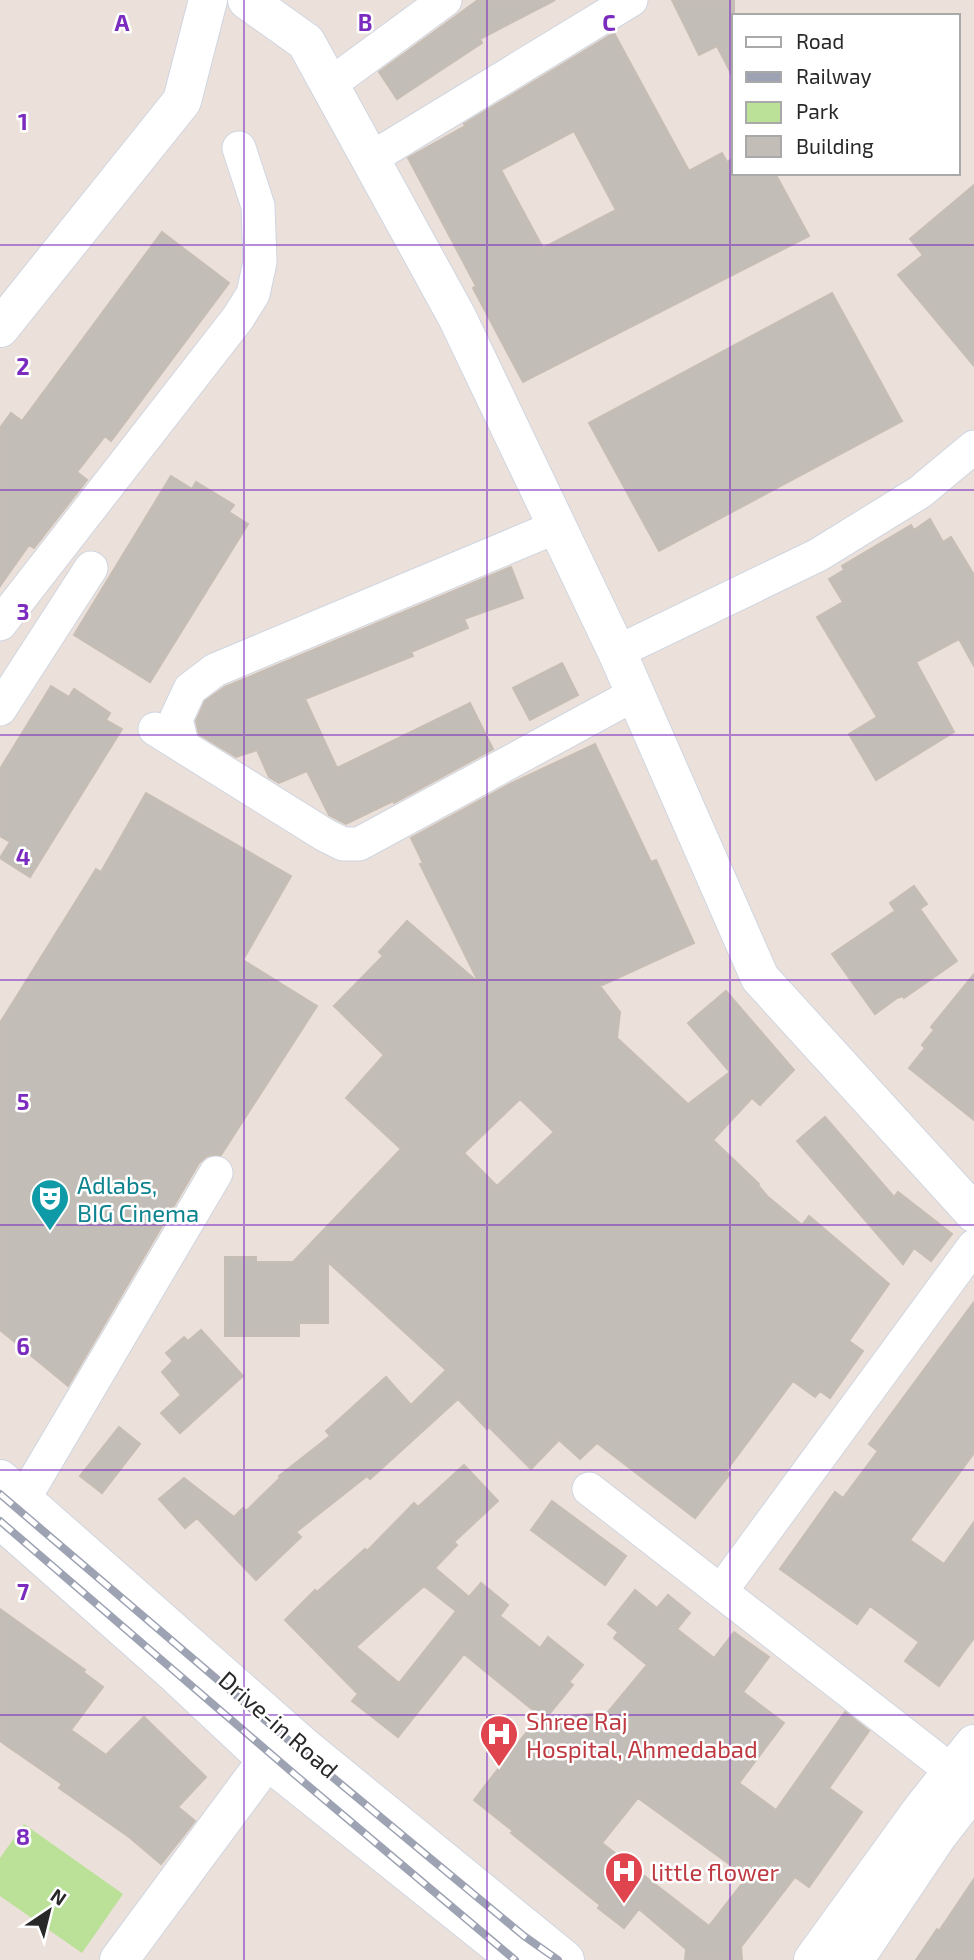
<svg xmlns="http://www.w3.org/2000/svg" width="974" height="1960" viewBox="0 0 974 1960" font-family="'Exo 2',sans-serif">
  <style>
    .green { fill: #bae197 }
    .building { fill: #c2bdb6; stroke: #c6bdb4; stroke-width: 2; fill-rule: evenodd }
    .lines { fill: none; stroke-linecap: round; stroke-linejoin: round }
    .minor-casing { stroke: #cfd5e1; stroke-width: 35 }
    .tertiary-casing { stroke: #cfd5e1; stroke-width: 40 }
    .secondary-casing { stroke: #cfd5e1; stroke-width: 40 }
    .minor { stroke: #fff; stroke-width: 33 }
    .tertiary { stroke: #fff; stroke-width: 38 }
    .secondary { stroke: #fff; stroke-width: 38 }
    .rail-casing { stroke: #9da3b3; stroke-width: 8 }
    .rail { stroke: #fff; stroke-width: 5; stroke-dasharray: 16; stroke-linecap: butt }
    .grid { fill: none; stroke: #7b2cbf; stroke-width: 2; stroke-opacity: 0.55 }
    .labels { text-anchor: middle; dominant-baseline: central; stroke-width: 5; stroke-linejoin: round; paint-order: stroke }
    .culture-label { font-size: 24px; fill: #0d838f; stroke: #fff; text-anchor: start }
    .health-label { font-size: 24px; fill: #be3a42; stroke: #fff; text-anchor: start }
    .street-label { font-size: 24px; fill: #282828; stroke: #fff }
    .grid-label { font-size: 23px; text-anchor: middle; font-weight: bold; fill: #7b2cbf; stroke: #fff; stroke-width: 5; stroke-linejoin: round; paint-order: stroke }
  </style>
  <rect width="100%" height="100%" fill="#ebe1da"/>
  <path class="green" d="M24,1824l99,70 -41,59 -82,-57v-38z"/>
  <path class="building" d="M478,0h77l-75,39 2,4 -85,56 -18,-27z
    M672,0h62v79l-17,-33 -18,9z
    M614,33l75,138 33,-18 5,9 7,-4v15h41l34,63 -286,146 -50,-94 3,-2 -68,-128 57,-32 -1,-2zM574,131l42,79 -73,38 -42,-78z
    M974,185v181l-76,-91 25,-20 -13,-16z
    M162,232l67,51 -118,158 -6,-5 -28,36 10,8 -53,68 -5,-3 -29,41v-158l11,-15 11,8z
    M832,293l70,128 -243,130 -70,-128z
    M171,476l21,13 4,-7 38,23 -5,7 19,12 -98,158 -76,-47z
    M930,519l13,23 8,-5 23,38v91l-15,-27 -43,23 38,70 -78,48 -27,-46 28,-17 -60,-100 26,-15 -14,-23 15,-9 -2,-4 69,-41 3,5z
    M511,567l12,31 -59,21 4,9 -57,24 2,4 -108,43 32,69 133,-65 23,46 -99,54 -1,-2 -47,23 -17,-9 -22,-44 -28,12 -10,-6 -12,-27 -21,7 -37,-23 -3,-13 9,-20 20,-14z
    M562,663l16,32 -48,25 -17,-32z
    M51,686l18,11 5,-8 36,24 -4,7 16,9 -92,148 -30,-19 10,-16 -10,-6v-67z
    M595,744l56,118 5,-2 38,83 -94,43 20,26 -3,26 71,66 42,-32 -42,-49 38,-32 68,79 -34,35 -8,-7 -39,42 46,44 -1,1 9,11 35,29 7,-9 80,68 -40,57 14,10 -33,47 -10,-7 -5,6 -22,-16 -67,90 4,3 -35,44 -98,-75 -17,16 -21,-19 -28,29 -42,-42 -2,2 -29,-30 -88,80 -3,-3 -71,56 5,5 -45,43 -59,-62 -12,10 -26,-29 25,-21 50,39 9,-9 3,3 34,-33 -1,-2 51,-40 -4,-5 60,-54 25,28 35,-35 -118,-108v61h-29v13h-74v-79h31v5h37l108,-113 -55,-51 38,-43 -50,-49 49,-50 -4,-4 28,-31 72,62 -59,-119 3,-1 -12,-25 99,-54zM520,1099l34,33 -57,54 -33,-33z
    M146,793l145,83 -48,84 74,46 -96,149 -14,1 -8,7 -131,223 -68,-56v-307l96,-154 5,3z
    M914,886l13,18 -7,5 37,52 -53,37 -1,-2 -6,2 -22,16 -43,-60 63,-43 -5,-8z
    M974,974v146l-65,-52 16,-20 -3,-3 12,-15 -3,-3z
    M825,1117l69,80 4,-5 54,42 -21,27 -17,-13 -11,16 -106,-123z
    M974,1302v151l-64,87 34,24 30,-42v116l-35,48 -34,-25 14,-19 -49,-36 -13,18 -77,-55 55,-77 8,6 35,-47 -9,-7z
    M201,1330l42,46 -63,57 -19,-20 20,-18 -19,-23 11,-11 -7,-8 18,-16 4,4z
    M119,1427l21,17 -38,49 -22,-17z
    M464,1465l34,36 -44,41 3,3 -22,23 34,29 12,-14 27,22 -8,11 40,32 8,-11 35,28 -14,17 4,3 -28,34 63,-7 39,-47 -33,-27 4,-6 -10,-8 27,-34 22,18 11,-13 22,18 -13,16 37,29 20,-26 35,25 -26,35 41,31 -45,60 37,27 69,-98 24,19 -40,57 33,24 -53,75 -14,-10 -54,70 1,13h-57l1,-11 -47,-40 -15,19 -26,-20 2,-3 -89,-72 2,-2 -39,-31 62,-80 8,-1 -80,-65 -66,83 -46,-36 6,-7 -73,-74 30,-30 2,2 48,-43 2,2 47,-48 4,4zM424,1586l32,25 -57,72 -43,-36zM638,1798l109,79 -38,49 -107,-83z
    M552,1501l74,55 -21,29 -74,-55z
    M0,1609l85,61 -2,2 20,15 -32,43 35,25 38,-38 62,60 -28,30 17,14 -34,43 -32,-27 -70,-49 3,-4 -62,-43z
    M974,1879v81h-58l21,-31 2,2z"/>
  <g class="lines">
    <defs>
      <path id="minor" d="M329,85l116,-85
        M370,159l261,-159
        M0,624l238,-306 15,-24 7,-32 -2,-56 -19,-58
        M617,652l201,-97 102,-63 54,-45
        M0,709l91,-141
        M155,729l170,106 18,9h16l276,-150
        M182,744l-6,-25 14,-30 25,-19 341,-143
        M589,1489l382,297
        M23,1500l193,-327
        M721,1591l253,-345"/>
      <path id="tertiary" d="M247,0l59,42 151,275 160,335 143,326 214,235
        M0,328l182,-227 26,-101
        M119,1960l148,-200
        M813,1960l110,-152 51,-64
        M854,1960l84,-125 36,-46"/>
      <path id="secondary" d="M0,1479l304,268 261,213
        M0,1519l171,151 96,90 250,200"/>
    </defs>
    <use href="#minor" class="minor-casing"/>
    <use href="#tertiary" class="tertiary-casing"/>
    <use href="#secondary" class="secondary-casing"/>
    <use href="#minor" class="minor"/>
    <use href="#tertiary" class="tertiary"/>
    <use href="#secondary" class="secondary"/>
    <defs>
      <path id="rail" d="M0,1494l307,262 217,180 34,24
        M0,1521l293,252 222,187"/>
    </defs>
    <use href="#rail" class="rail-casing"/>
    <use href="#rail" class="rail"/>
  </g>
  <path class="grid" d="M244,0v1960M487,0v1960M730,0v1960M0,245h974M0,490h974M0,735h974M0,980h974M0,1225h974M0,1470h974M0,1715h974"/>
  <defs>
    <symbol id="theatre-pin" viewBox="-11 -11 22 30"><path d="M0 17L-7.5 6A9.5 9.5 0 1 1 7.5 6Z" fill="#0f9aa8" stroke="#fff"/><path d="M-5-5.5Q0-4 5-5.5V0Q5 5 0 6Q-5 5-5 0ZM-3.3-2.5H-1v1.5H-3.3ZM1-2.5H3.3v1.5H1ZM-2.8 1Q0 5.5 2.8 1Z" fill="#fff"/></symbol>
    <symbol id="hospital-pin" viewBox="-11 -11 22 30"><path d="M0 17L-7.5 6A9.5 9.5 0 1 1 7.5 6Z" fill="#e0444e" stroke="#fff"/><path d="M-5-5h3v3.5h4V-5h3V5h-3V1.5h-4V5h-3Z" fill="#fff"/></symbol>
  </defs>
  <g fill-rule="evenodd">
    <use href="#theatre-pin" x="28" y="1176" width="44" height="60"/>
    <use href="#hospital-pin" x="477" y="1712" width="44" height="60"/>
    <use href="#hospital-pin" x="602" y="1849" width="44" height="60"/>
  </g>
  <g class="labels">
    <g class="culture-label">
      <text x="77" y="1184">Adlabs,<tspan x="77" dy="28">BIG Cinema</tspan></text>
    </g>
    <g class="health-label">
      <text x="526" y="1720">Shree Raj<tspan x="526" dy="28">Hospital, Ahmedabad</tspan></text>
      <text x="651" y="1871">little flower</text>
    </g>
    <g class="street-label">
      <text transform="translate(279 1724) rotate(41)">Drive-in Road</text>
    </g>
  </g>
  <g class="grid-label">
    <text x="122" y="31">A</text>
    <text x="365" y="31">B</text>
    <text x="609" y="31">C</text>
    <text x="23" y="130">1</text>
    <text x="23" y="375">2</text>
    <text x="23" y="620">3</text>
    <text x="23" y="865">4</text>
    <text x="23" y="1110">5</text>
    <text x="23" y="1355">6</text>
    <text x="23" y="1600">7</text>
    <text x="23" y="1845">8</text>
  </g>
  <rect x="732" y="14" width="228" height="161" fill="#ffffff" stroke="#a9a9a9" stroke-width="2"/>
  <rect x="746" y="37" width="35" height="10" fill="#ffffff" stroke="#a9a9a9" stroke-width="2"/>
  <text x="796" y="49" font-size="21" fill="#282828">Road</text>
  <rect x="746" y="72" width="35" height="10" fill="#9da3b3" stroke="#a9a9a9" stroke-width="2"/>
  <text x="796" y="84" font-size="21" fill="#282828">Railway</text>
  <rect x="746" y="102" width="35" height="21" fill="#bae197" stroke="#a9a9a9" stroke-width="2"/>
  <text x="796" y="119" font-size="21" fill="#282828">Park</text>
  <rect x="746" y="136" width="35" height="21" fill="#c2bdb6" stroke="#a9a9a9" stroke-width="2"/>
  <text x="796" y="154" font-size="21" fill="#282828">Building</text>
  <g transform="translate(49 1911) rotate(35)" stroke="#ffffff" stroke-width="5" paint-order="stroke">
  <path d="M0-5L12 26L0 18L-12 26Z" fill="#282828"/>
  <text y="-10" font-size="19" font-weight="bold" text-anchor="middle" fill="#282828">N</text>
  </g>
</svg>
